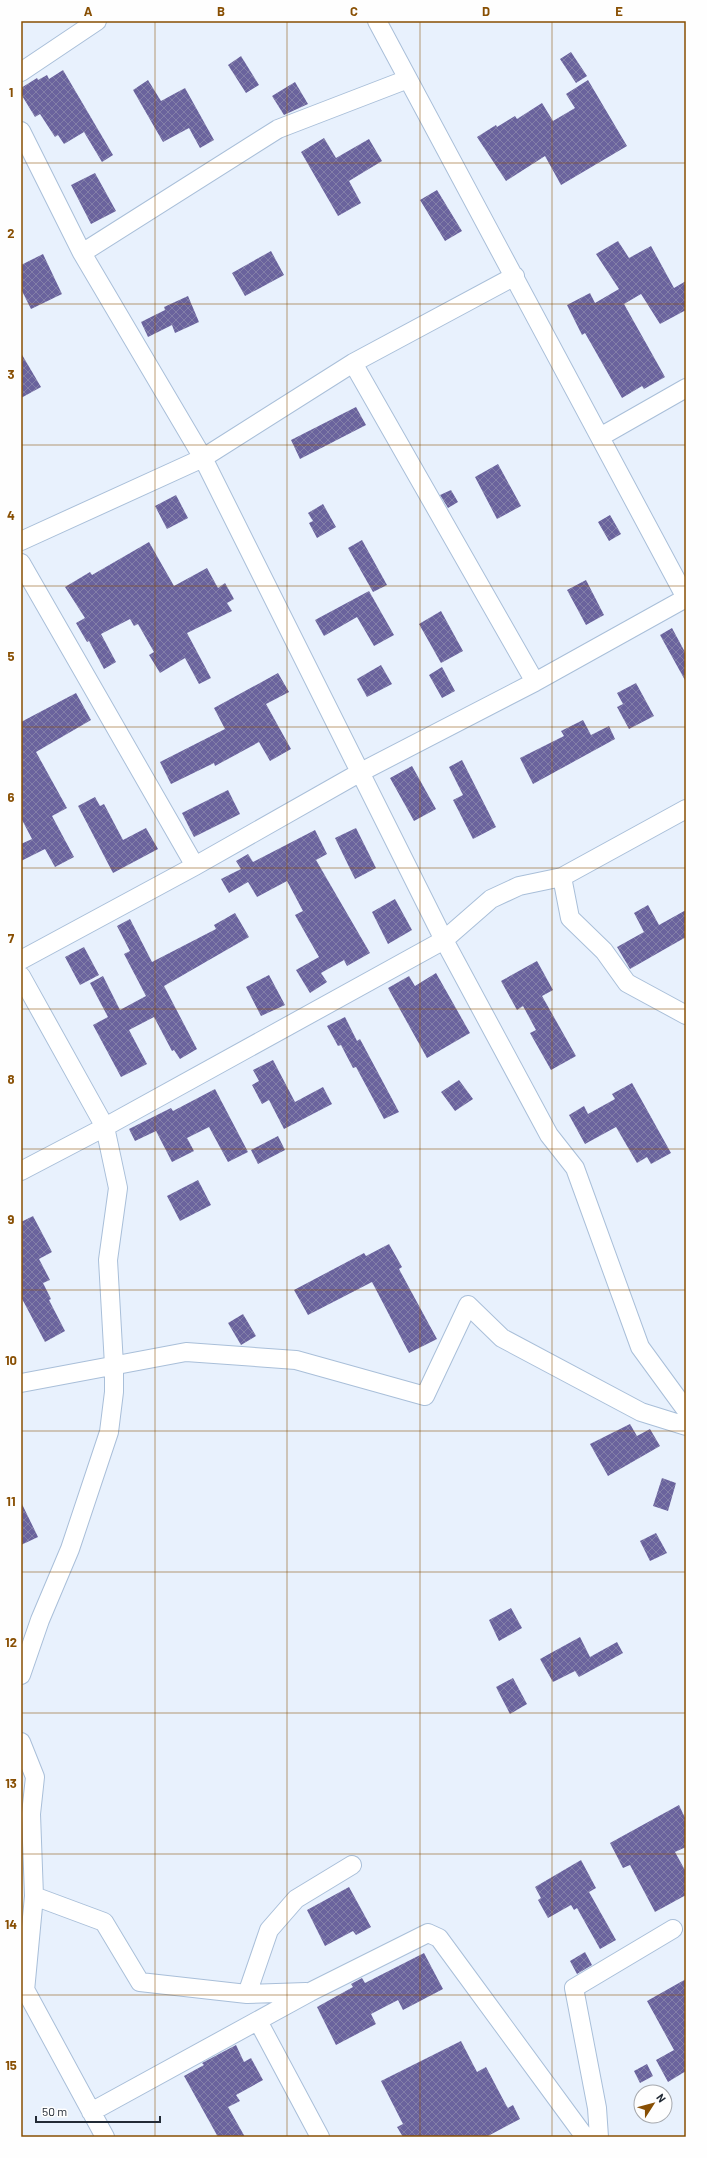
<svg xmlns="http://www.w3.org/2000/svg" width="707" height="2158" viewBox="0 0 707 2158" font-family="Barlow,sans-serif">
  <style>
    .building { fill: url(#building-cross-hatch) }
    .lines { fill: none; stroke-linecap: round; stroke-linejoin: round }
    .minor-casing { stroke: #a9bfd9; stroke-width: 20 }
    .minor { stroke: #fff; stroke-width: 18 }
    .grid { fill: none; stroke: #884f03; stroke-width: 1; stroke-opacity: 0.55 }
    .neatline { fill: none; stroke: #884f03; stroke-width: 1.5 }
    .grid-label { font-size: 13px; text-anchor: middle; font-weight: bold; fill: #884f03 }
  </style>
  <defs>
    <pattern id="building-cross-hatch" width="8" height="8" patternUnits="userSpaceOnUse"><rect width="8" height="8" fill="#6a639d"/><path d="M0 0l8 8M0 8l8-8" fill="none" stroke="#837fa8"/></pattern>
  </defs>
  <rect width="100%" height="100%" fill="#e8f1fd"/>
  <path class="building" d="M571,52l16,24 -11,7 -16,-24z
    M241,56l18,29 -13,8 -18,-28z
    M63,70l50,85 -11,7 -18,-30 -20,12 -6,-9 -3,2 -15,-23 -5,3 -14,-23v-6l16,-10 1,2 9,-5 2,4z
    M148,80l13,21 24,-13 29,52 -14,8 -11,-20 -26,14 -30,-52z
    M588,80l39,66 -66,39 -16,-29 -39,25 -29,-44 19,-12 1,2 18,-11 2,3 25,-16 11,18 22,-13 -9,-14z
    M295,82l13,22 -24,11 -12,-19z
    M324,138l12,20 33,-19 13,22 -33,20 12,22 -23,13 -37,-64z
    M95,173l21,38 -25,13 -20,-39z
    M437,190l25,41 -17,10 -25,-41z
    M618,241l11,17 22,-12 23,42 12,-7v29l-26,14 -19,-30 -17,10 41,73 -21,12 -2,-3 -20,12 -37,-65 -3,2 -15,-30 23,-12 5,10 24,-14 -23,-35z
    M271,251l13,24 -39,21 -13,-23z
    M43,254l19,40 -31,15 -10,-20v-24z
    M188,296l11,26 -24,11 -3,-8 -24,12 -7,-15 24,-12 -1,-3z
    M21,353l20,34 -20,11z
    M356,407l10,18 -66,34 -9,-19z
    M498,464l23,42 -24,13 -22,-42z
    M451,490l7,12 -10,6 -8,-13z
    M176,495l12,23 -21,11 -12,-23z
    M323,504l13,23 -19,11 -8,-15 4,-2 -5,-8z
    M610,515l11,19 -12,7 -11,-19z
    M362,540l25,45 -14,7 -25,-44z
    M149,542l25,44 33,-18 11,20 7,-5 9,16 -7,4 5,8 -45,22 24,45 -12,6 -14,-26 -25,15 -11,-18 5,-3 -16,-28 -4,2 -4,-7 -29,15 15,28 -12,7 -15,-28 -2,1 -11,-19 9,-5 -20,-31 25,-15 2,3z
    M586,580l18,35 -18,10 -19,-35z
    M369,591l25,44 -20,11 -17,-29 -33,19 -9,-16z
    M441,611l22,40 -22,12 -22,-39z
    M672,628l14,26v28l-26,-47z
    M381,665l11,19 -25,13 -10,-18z
    M442,667l13,24 -13,7 -13,-23z
    M278,673l11,19 -23,12 25,45 -21,12 -11,-19 -44,24 -1,-3 -43,21 -11,-22 65,-33 -11,-21z
    M636,683l18,33 -25,13 -12,-22 6,-3 -6,-11z
    M76,693l15,27 -55,32 31,56 -15,8 22,41 -19,10 -10,-18 -24,12v-17l11,-5 -11,-21v-96z
    M583,720l8,15 18,-9 6,13 -82,45 -13,-26 44,-22 -3,-5z
    M462,760l34,67 -23,12 -20,-39 10,-5 -14,-28z
    M412,766l24,43 -22,12 -24,-43z
    M228,790l12,24 -46,23 -12,-24z
    M95,797l5,9 4,-2 19,36 23,-12 12,21 -45,24 -35,-67z
    M356,828l20,40 -21,11 -20,-41z
    M315,830l12,24 -11,6 54,93 -23,13 -3,-6 -23,13 6,9 -17,11 -14,-23 23,-13 -24,-42 8,-4 -16,-30 -30,16 -9,-15 -19,11 -8,-14 20,-10 -5,-8 12,-7 5,8z
    M395,899l17,31 -24,14 -16,-32z
    M648,905l11,20 27,-15v27l-56,32 -13,-22 27,-15 -10,-19z
    M235,913l14,24 -85,49 33,63 -17,10 -6,-9 -2,1 -18,-34 -25,13 18,34 -26,13 -28,-52 15,-8 -18,-34 13,-7 17,34 26,-14 -22,-42 6,-3 -13,-25 13,-7 22,43 64,-33 -2,-4z
    M84,947l15,28 -19,10 -15,-28z
    M537,961l16,29 -11,6 34,60 -25,14 -21,-37 6,-3 -13,-24 -6,4 -16,-29z
    M436,973l34,60 -43,25 -39,-70 21,-12 6,10z
    M269,975l16,30 -24,11 -15,-29z
    M345,1017l12,24 3,-2 39,73 -15,7 -28,-52 -3,1 -12,-23 -3,1 -11,-20z
    M273,1060l22,42 28,-15 9,17 -48,25 -15,-29 -7,4 -10,-19 7,-4 -6,-11z
    M459,1080l14,19 -18,12 -14,-19z
    M632,1083l39,70 -20,11 -4,-7 -10,6 -21,-36 -31,17 -16,-29 15,-9 4,8 27,-15 -3,-5z
    M215,1089l33,63 -20,10 -19,-35 -22,11 7,13 -22,11 -16,-31 -21,10 -6,-12 42,-21 2,3z
    M278,1136l7,14 -27,14 -7,-14z
    M198,1180l13,25 -31,16 -13,-25z
    M33,1216l19,36 -13,7 11,21 -7,3 8,16 -2,1 16,31 -20,11 -24,-45v-75z
    M389,1244l13,23 -3,2 38,70 -28,14 -37,-71 -64,33 -14,-25 70,-37 2,3z
    M243,1314l13,22 -15,9 -13,-22z
    M630,1424l7,12 13,-7 10,17 -52,30 -18,-32z
    M662,1478l14,5 -8,28 -15,-5z
    M21,1502l17,35 -17,8z
    M656,1533l11,20 -17,8 -10,-20z
    M511,1608l11,20 -23,13 -10,-21z
    M580,1637l10,20 27,-15 6,11 -44,24 -4,-6 -22,11 -13,-23z
    M513,1678l14,26 -17,10 -14,-27z
    M679,1805l7,15v27l-11,5 11,20v23l-31,17 -25,-47 -7,3 -13,-25z
    M581,1860l15,28 -7,4 27,48 -16,9 -23,-41 -3,2 -3,-5 -23,13 -10,-18 3,-2 -6,-11z
    M349,1887l22,40 -15,8 -3,-4 -28,15 -18,-36z
    M585,1952l7,13 -15,9 -7,-13z
    M424,1953l19,36 -40,21 -5,-10 -27,14 5,10 -40,21 -19,-38 36,-20 -2,-3 11,-6 3,5z
    M686,1979v92l-18,11 -12,-22 18,-10 -27,-49z
    M461,2041l16,31 9,-5 20,38 2,3 5,-3 7,14 -34,18h-83l-6,-10 6,-3 -22,-43z
    M236,2045l8,17 7,-4 12,22 -27,15 4,6 -12,6 17,30h-27l-34,-61 20,-11 -2,-2z
    M647,2064l6,12 -13,7 -6,-12z"/>
  <g class="lines">
    <defs>
      <path id="minor" d="M377,21l309,577
        M21,72l76,-51
        M21,131l61,122 121,205 241,482 105,195 26,33 65,179 46,63
        M82,253l196,-124 130,-50
        M353,363l182,319
        M600,437l86,-49
        M21,541l182,-83 150,-95 162,-87
        M21,563l174,303
        M562,877l8,41 34,33 23,32 59,32
        M21,960l174,-94 164,-93 176,-91 151,-84
        M21,976l84,151 13,61 -10,72 6,105v27l-5,40 -39,117 -30,71 -19,55
        M21,1171l84,-44 339,-187 47,-41 28,-13 43,-9 124,-68
        M21,1383l165,-31 110,8 129,36 43,-91 34,33 139,74 45,14
        M21,1742l14,35 -4,37 3,82 -9,95
        M34,1896l70,26 36,60 107,12 59,-2
        M21,1982l84,155
        M247,1994l22,-64 27,-31 56,-34
        M258,2021l62,116
        M91,2112l219,-120 118,-59 11,5 146,199
        M599,2137l-2,-29 -23,-120 99,-59"/>
    </defs>
    <use href="#minor" class="minor-casing"/>
    <use href="#minor" class="minor"/>
  </g>
  <path class="grid" d="M155,21v2116M287,21v2116M420,21v2116M552,21v2116M21,163h665M21,304h665M21,445h665M21,586h665M21,727h665M21,868h665M21,1009h665M21,1149h665M21,1290h665M21,1431h665M21,1572h665M21,1713h665M21,1854h665M21,1995h665"/>
  <rect width="707" height="2158" fill="none" stroke="#fefefe" stroke-width="44"/>
  <g transform="translate(653 2104) rotate(54)"><circle r="19" fill="#fefefe" stroke="#a6a9ae"/>
  <path d="M0-3L7 15L0 10L-7 15Z" fill="#884f03"/>
  <text y="-6" font-size="11" font-weight="bold" text-anchor="middle" fill="#222a35">N</text>
  </g>
  <path d="M36 2116v6h124v-6" fill="none" stroke="#222a35" stroke-width="2"/>
  <text x="42" y="2116" font-size="12" fill="#222a35" stroke="#fefefe" stroke-width="3" paint-order="stroke">50 m</text>
  <rect x="22" y="22" width="663" height="2114" class="neatline"/>
  <g class="grid-label">
    <text x="88" y="16">A</text>
    <text x="221" y="16">B</text>
    <text x="354" y="16">C</text>
    <text x="486" y="16">D</text>
    <text x="619" y="16">E</text>
    <text x="11" y="97">1</text>
    <text x="11" y="238">2</text>
    <text x="11" y="379">3</text>
    <text x="11" y="520">4</text>
    <text x="11" y="661">5</text>
    <text x="11" y="802">6</text>
    <text x="11" y="943">7</text>
    <text x="11" y="1084">8</text>
    <text x="11" y="1224">9</text>
    <text x="11" y="1365">10</text>
    <text x="11" y="1506">11</text>
    <text x="11" y="1647">12</text>
    <text x="11" y="1788">13</text>
    <text x="11" y="1929">14</text>
    <text x="11" y="2070">15</text>
  </g>
</svg>
